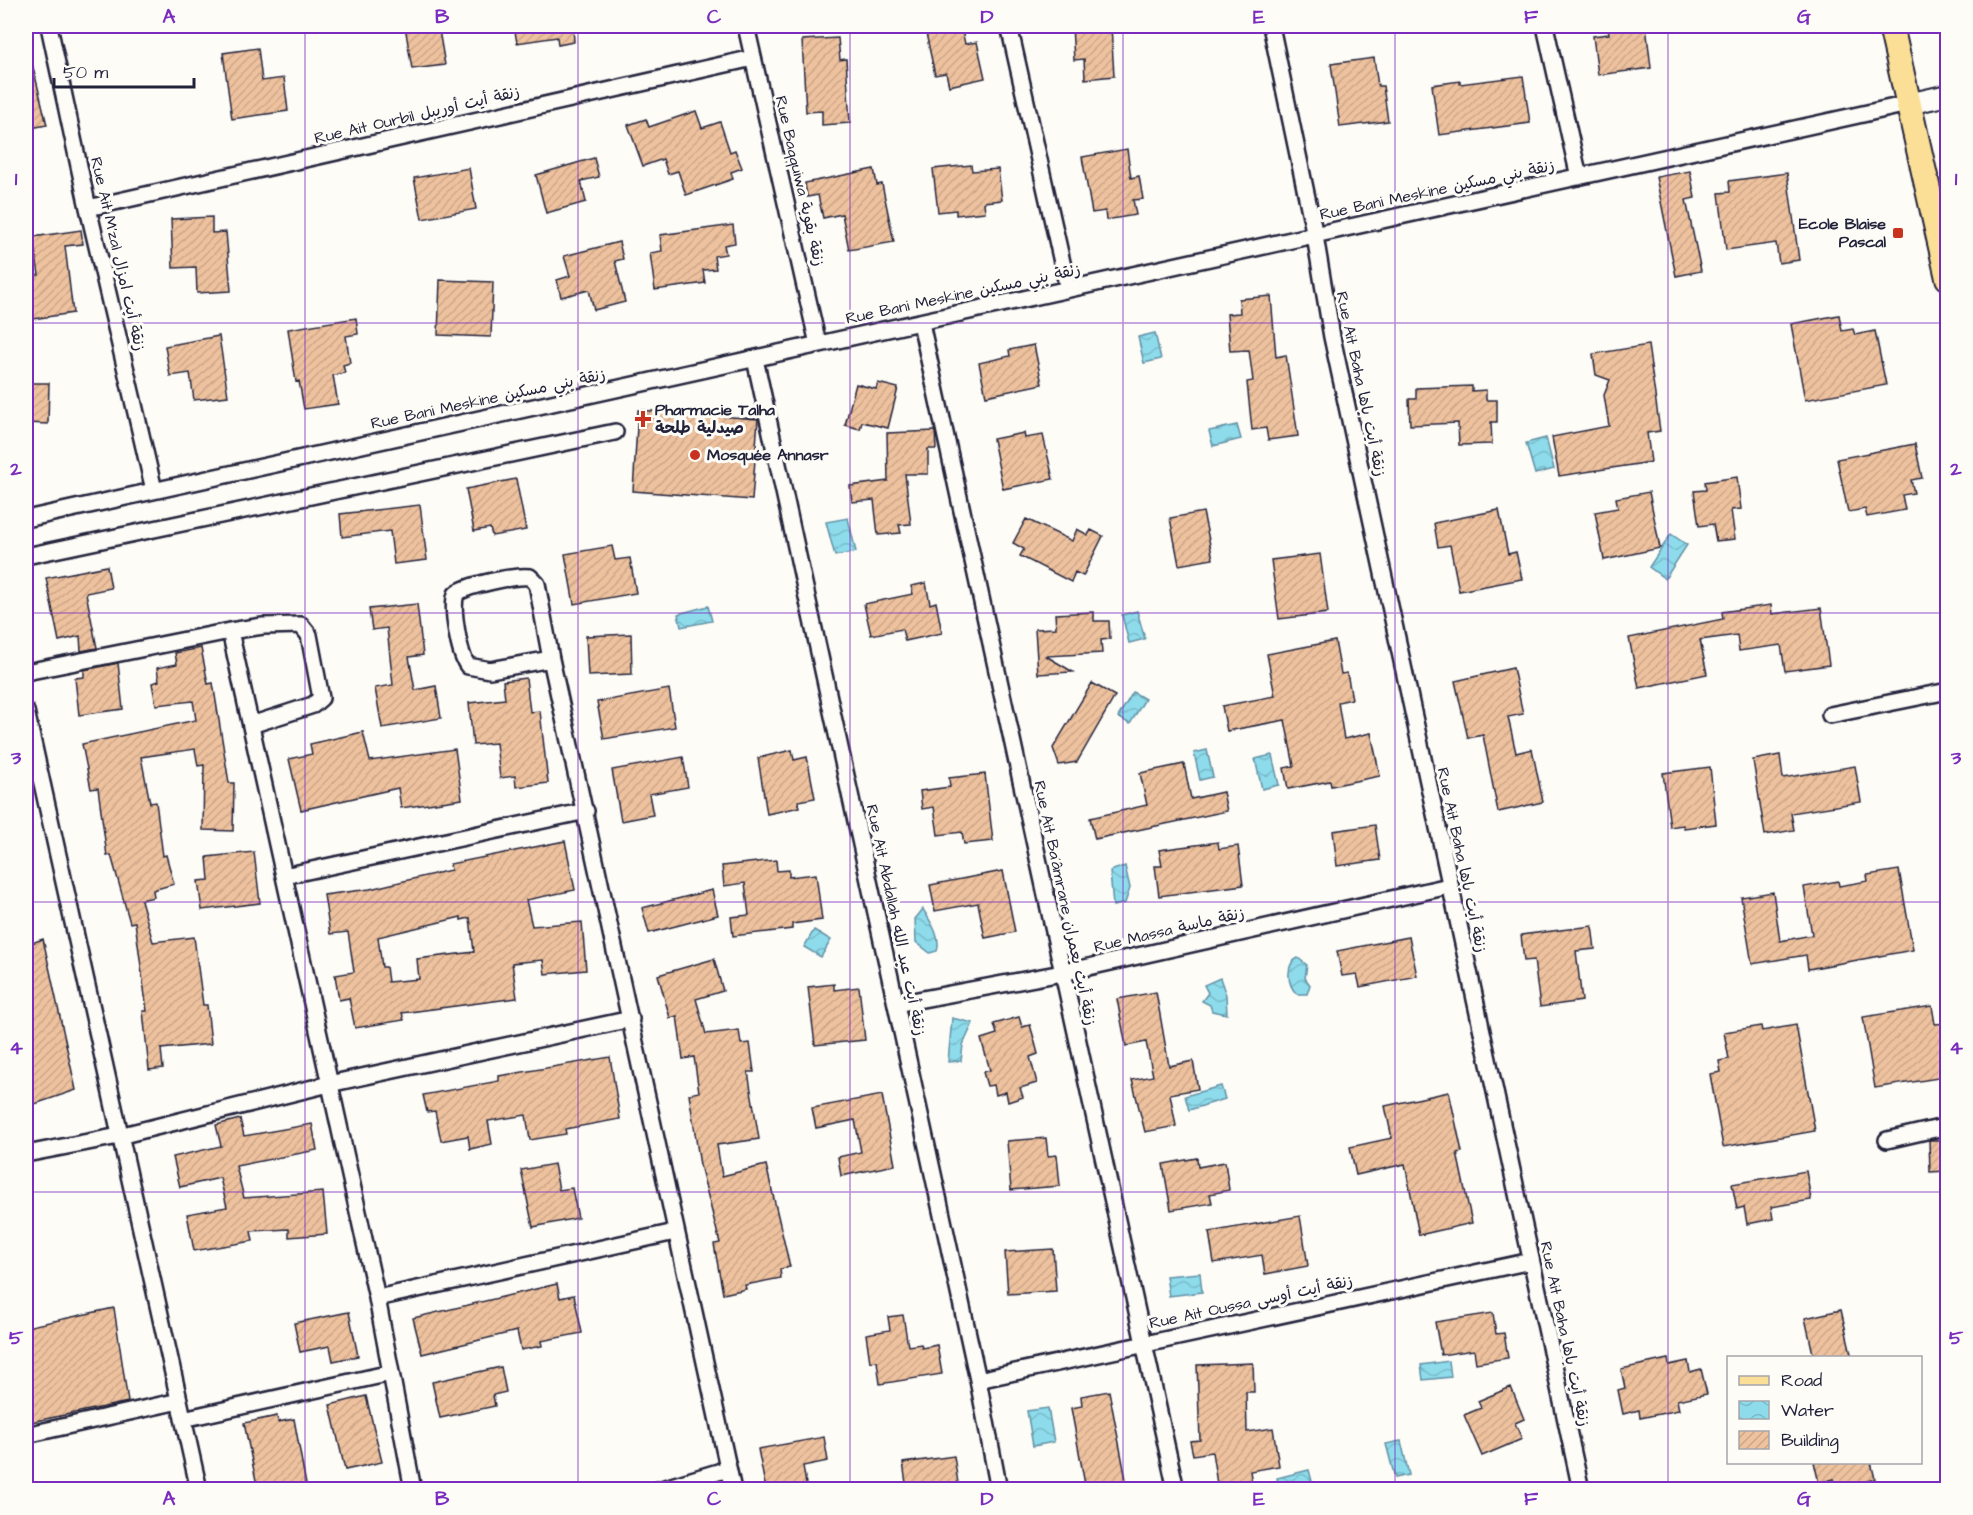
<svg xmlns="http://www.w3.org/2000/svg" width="1973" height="1515" viewBox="0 0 1973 1515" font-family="'Architects Daughter','Playpen Sans Arabic',sans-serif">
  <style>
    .water { fill: url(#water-waves); stroke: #6291a5; stroke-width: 1.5 }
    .building { fill: url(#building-hatch); stroke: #22223b; stroke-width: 1.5; fill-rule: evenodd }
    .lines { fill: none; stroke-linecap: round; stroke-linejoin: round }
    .minor-casing { stroke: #22223b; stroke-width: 20 }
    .tertiary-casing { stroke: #22223b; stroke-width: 24 }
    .primary-casing { stroke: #22223b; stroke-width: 28 }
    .minor { stroke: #fdfcf7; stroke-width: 15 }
    .tertiary { stroke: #fdfcf7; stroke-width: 20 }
    .primary { stroke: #fbdf96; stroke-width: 24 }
    .grid { fill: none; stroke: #7b2cbf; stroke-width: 1.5; stroke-opacity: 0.55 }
    .poi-dot { fill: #c8321e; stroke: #fdfcf7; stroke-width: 2 }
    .labels { text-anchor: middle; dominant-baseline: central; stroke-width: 6; stroke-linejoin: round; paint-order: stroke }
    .street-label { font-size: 16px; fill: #22223b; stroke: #fdfcf7 }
    .poi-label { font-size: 16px; font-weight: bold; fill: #22223b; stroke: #fdfcf7; text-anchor: start }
    .neatline { fill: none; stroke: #7b2cbf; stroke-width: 2 }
    .grid-label { font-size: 20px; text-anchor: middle; font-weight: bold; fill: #7b2cbf }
  </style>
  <defs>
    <pattern id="water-waves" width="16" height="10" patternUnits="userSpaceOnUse" patternTransform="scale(1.5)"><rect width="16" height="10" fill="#8ddbeb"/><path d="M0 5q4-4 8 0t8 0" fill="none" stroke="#79bcca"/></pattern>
    <pattern id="building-hatch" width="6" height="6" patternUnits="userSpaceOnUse" patternTransform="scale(1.5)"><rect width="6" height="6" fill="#eec29e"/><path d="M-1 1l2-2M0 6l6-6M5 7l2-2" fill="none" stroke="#cca689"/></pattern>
  </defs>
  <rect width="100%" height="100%" fill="#fdfcf7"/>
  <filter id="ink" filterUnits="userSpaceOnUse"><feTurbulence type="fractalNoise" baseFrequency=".0167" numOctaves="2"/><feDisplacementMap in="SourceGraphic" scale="12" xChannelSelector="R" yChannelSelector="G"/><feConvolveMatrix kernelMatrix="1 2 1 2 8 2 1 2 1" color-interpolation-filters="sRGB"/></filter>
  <g filter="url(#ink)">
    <path class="water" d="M1155,333l6,26 -17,4 -6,-26z
      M1237,425l4,14 -28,7 -4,-15z
      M1546,438l8,31 -19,5 -9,-31z
      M848,518l8,34 -21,4 -9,-34z
      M1671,534l16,11 -22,34 -16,-12z
      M708,606l4,15 -31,6 -3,-13z
      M1137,611l8,28 -16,4 -7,-28z
      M1133,692l12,7 -15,25 -12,-7z
      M1207,750l6,27 -13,3 -6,-27z
      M1272,755l7,30 -17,4 -7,-30z
      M1125,866l5,22 -5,15 -12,3 -3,-35z
      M923,909c6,11 19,28 14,42l-7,2 -14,-11 -1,-23z
      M814,930l17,10 -10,17 -17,-10z
      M1298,958l9,7 -2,13 5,7 -3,9h-10c-10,-9 -12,-30 1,-36z
      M1220,978l6,17 1,19 -15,-3 -2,-6 -8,-4 6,-8 -4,-8z
      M952,1018l21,5 -10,22 -2,16 -13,1z
      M1221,1086l4,13 -36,11 -4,-14z
      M1200,1273l2,19 -33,4 -3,-20z
      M1449,1361l2,16 -28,3 -2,-15z
      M1048,1408l6,34 -21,4 -6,-35z
      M1401,1441l8,34 -14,3 -9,-34z
      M1309,1470l5,19h-35l-2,-11z"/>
    <path class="building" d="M405,26h28l1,4h5l6,35 -33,4z
      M514,26h59l1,16 -16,3 -1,-8 -40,6z
      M939,26h22l4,18 12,-2 8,36 -36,8 -3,-13 -11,2 -9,-42 14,-3z
      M1072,26h39l3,50 -29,3 -1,-20 -10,1z
      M1608,26h38l5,42 -53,7 -5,-39 16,-2z
      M838,38l2,22 6,-1 4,64 -28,2v-14l-16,1 -4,-72z
      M258,48l4,33 22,-3 4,33 -56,8 -9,-66z
      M1374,58l4,28h5l5,35 -48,6 -9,-63z
      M31,59l16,66 -21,4v-69z
      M1523,76l7,47 -91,12 -7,-50 28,-4v3z
      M696,111l6,17 18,-6 10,30 5,-2 7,18 -11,4 2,7 -47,16 -8,-24 -10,3 -5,-15 -20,7 -15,-41 18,-6 3,8z
      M1127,149l4,29 8,-2 4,23 -10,1 3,15 -30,5 -1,-9 -13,2 -10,-56z
      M594,158l5,19 -18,4 5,21 -40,11 -10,-38z
      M971,165l1,6 26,-2 4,31 -18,2 1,10 -29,3v-5l-18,2 -5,-43z
      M469,168l7,41 -54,10 -8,-41z
      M874,169l3,16 5,-1 12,58 -45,8 -7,-36 -19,4 -5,-23 -11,2 -2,-14z
      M1690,171l5,27 -9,2 15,71 -25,5 -20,-99z
      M1787,173l12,87 -20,3 -3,-20 -50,7 -7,-57 11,-1 -1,-11z
      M212,217v16l14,-1 5,59 -34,2 -1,-26 -23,1 -2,-49z
      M733,225l2,18 -11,2 2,9 -12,2 2,13 -13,1 2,13 -50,7 -5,-37 12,-2 -2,-16z
      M81,230l2,14 -18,2 8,67 -40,6 -6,-42 12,-2 -6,-38z
      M619,242l4,17 -8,2 10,41 -31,8 -5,-20 -28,7 -4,-17 13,-4 -6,-20z
      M440,280l53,2 -2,55 -53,-2z
      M1271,296l5,61 10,-2 12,81 -30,4 -2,-12 -14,2 -5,-48 6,-1 -4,-31 -19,1 -3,-37 13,-1 -1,-14z
      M1839,315l3,16 11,-2 2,6 20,-4 11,54 -81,15 -14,-76z
      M356,318l2,16 -12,2 4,27 -7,2 2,8 -12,2 5,29 -34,5 -5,-28 -3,1 -8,-53z
      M219,336l9,60 -34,4 -4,-27 -20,3 -5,-30z
      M1034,345l8,39 -56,12 -7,-33 31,-7 -1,-6z
      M1648,345l12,86 -13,2 4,29 -92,14 -7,-39 57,-11 -5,-31 6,-15 -14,-5 -3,-21z
      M26,383h23l-1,41 -22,-1z
      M878,383l20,5 -10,40 -26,-6 -2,7 -15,-4 11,-41 20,5z
      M1472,386v5l14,-1v10h11v22h-6l1,22 -33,1 -1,-22 -48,2 -1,-26h7v-11z
      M638,410l120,9 -6,81 -119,-9z
      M935,431l1,18h-8v25h-23l6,50 -12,1 2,8 -23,2 -4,-35 -22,2 -2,-16 38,-5 -1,-48z
      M1024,433l1,5 18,-3 10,44 -50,10 -10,-50z
      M1915,444l7,34 -11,2 3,13 -12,2 3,15 -38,7 -2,-8 -17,3 -11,-53z
      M1737,477l4,32 -10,1 4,29 -19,2 -3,-17 -14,2 -5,-35 12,-1 -1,-8z
      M516,479l10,51 -34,6 -2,-8 -16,3 -8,-42z
      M1649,492l11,56 -56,12 -9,-48 23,-4 -2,-10z
      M420,505l7,55 -33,4 -4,-33 -48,6 -2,-23z
      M1499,510l9,44 8,-2 6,27 -63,12 -9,-46 -12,2 -4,-24z
      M1203,512l10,47 -34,6 -9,-47z
      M1026,519l46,22 5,-12 11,6 3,-5 12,6 -20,40 -8,-4 -4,10 -51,-26 4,-7 -11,-6z
      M612,546l3,14 15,-2 6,35 -62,11 -9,-50z
      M1320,554l8,59 -49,6 -8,-59z
      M107,566l4,22 -25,5 11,55 -16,3 -1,-15 -21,5 -13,-63z
      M926,583l4,21 6,-2 6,31 -37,8 -3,-12 -31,6 -7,-31 49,-10 -2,-8z
      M417,604l6,51 -14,2 6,33 21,-4 5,32 -59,10 -7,-40 18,-3 -6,-57 -15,2 -3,-21z
      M1771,605l1,9 49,-6 8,57 -44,6 -4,-26 -42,6 -2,-16 -37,5 7,34 -68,14 -10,-50 94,-19 -1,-7z
      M1094,612v9h15l1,18 -9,1 1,13 -56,3 27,16 -35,2 -3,-45 21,-1 -1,-14z
      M631,634l1,40 -44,2 -2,-40z
      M1335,641l6,33 6,-1 5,26 -14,3 6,37 27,-6 9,43 -49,10 -1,-5 -42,8 -4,-21 10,-2 -9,-46 -58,11 -5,-25 53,-10 -8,-42z
      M201,648l7,36 5,-1 16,100h5l-1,48 -30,-1 1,-65 -6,1 -3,-17 -54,8 9,46 6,-1 7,54 3,-1 8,29 -21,6 1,7 -13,3 12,42 41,-5 9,68h4l4,39 -50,5 2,19 -14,2 -6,-59h4l-12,-89 -5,1 -19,-68 -4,1 -9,-68 -7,1 -9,-45 114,-24 -3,-19 -37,4 -4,-22 7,-2 -2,-13 20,-4 -2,-11z
      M118,663l5,46 -44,6 -4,-37 9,-1v-7z
      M1513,668l10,46 -15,3 8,36 16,-4 11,53 -45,10 -15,-77 -15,3 -13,-57z
      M526,678l4,34 10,-1 8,72 -32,4 -1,-11 -15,2 -4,-35 -23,2 -4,-42 36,-4 -2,-18z
      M1092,683l23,13 -38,66 -18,3 -6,-17z
      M669,689l6,38 -71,12 -7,-37z
      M363,732l7,29 85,-12 7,50 -61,9 -3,-20 -97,22 -12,-51 23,-5 -2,-10z
      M792,750l2,10 13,-3 8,41 -17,3 2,6 -33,7 -9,-56z
      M1780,755l3,23 72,-12 6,36 -70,11 3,17 -29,5 -12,-75z
      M683,757l5,30 -39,7 4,21 -32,6 -9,-51z
      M1184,764l7,35 32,-7 4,19 -132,28 -5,-21 57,-13 -7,-32z
      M1710,767l6,57 -32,4 -1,-3 -13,2 -7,-54z
      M985,774l8,67 -29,3 -2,-12 -24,3 -4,-28 -12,2 -2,-18 30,-4 -1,-9z
      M1375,825l5,35 -43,6 -4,-35z
      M565,841l10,49 -49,10 6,26 50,-4 4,48 -41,4 -2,-14 -31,3 5,35 -115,15 2,7 -49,8 -6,-30 -10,2 -4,-25 19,-3 -6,-40 -18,2 -6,-39 46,-6 81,-19 -1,-6zM461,917v3l9,-2 4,34 -57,7 2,20 -31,3 -2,-15h-4l-4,-30z
      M1218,842l1,7 19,-3 5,39 -84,11 -4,-30h7l-3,-16z
      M254,852l6,51 -58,7 -4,-29 11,-1 -2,-23z
      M776,860l1,11 12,-1v7l27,-3 6,46 -30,4v5l-59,7 -2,-19 18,-2 -4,-32 -21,3 -2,-20z
      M1899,870l14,80 -105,19 -2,-14 -54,9 -11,-67 32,-5 7,49 32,-6 -8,-48 34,-6 1,5 29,-5 -1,-6z
      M1003,871l12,61 -30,6 -7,-35 -43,8 -5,-26z
      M712,890l6,25 -69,18 -7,-25z
      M1592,926l3,23 -19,2 6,50 -42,6 -6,-47 -10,1 -3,-26z
      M1409,937l8,39 -57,11 -3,-13 -15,2 -5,-25z
      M43,939l33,151 -50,17v-162z
      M714,959l9,32 -27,8 10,35 33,-4 2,14 9,-1 4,29h-6l11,67 -42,6 5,31 44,-11 24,102 -10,2 1,9 -36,7 1,4 -23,5 -9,-50 6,-1 -20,-78 -11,-71 10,-2 -5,-35 -11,2 -6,-43 -7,2 -12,-43z
      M834,984v6l25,-3 6,53 -50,5 -7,-58z
      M1156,992l13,74 24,-5 5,28 -28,5 6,32 -31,6 -13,-52 21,-4 -7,-34 -20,4 -9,-47z
      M1932,1006l3,18 12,-1v34l-5,1 3,19 -70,11 -12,-71z
      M1019,1017l3,10 8,-2 3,10 5,19 -8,3 7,26 -17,5 3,9 -15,5 -2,-10 -10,3 -2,-10 -7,1 -4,-14 7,-2 -9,-31 16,-5 -3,-10z
      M1796,1025l19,106 -92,16 -13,-73 11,-2 -2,-11 10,-2 -5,-27 37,-6 1,5z
      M610,1057l10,62 -55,10 1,5 -36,6 -4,-25 -38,6 4,23 -22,5 -2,-13 -27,5 -6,-30 -8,1 -4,-17 76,-14v-5z
      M1449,1092l13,60 -5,1 15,70 -53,12 -14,-71 -49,11 -6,-28 42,-9 -7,-32z
      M882,1095l13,70 -54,11 -3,-19 23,-5 -6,-32 -39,8 -4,-20z
      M240,1119l4,17 68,-12 5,26 -81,16 8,32 79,-6 4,42 -38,3v-8l-38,2 2,10 -59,10 -7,-37 40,-7 -7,-29 -40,9 -7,-30 48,-11 -5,-21z
      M1046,1138l2,18 9,-1 3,31 -49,4 -4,-49z
      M1929,1140h18v31l-17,1z
      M1197,1158l1,9 27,-5 4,28 -19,4 2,9 -41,7 -8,-46z
      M554,1164l5,26 13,-2 6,30 -45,9 -12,-57z
      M1806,1171l5,29 -40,7 2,12 -26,5 -3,-17 -7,2 -5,-25z
      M1300,1216l8,50 -43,8 -3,-19 -48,8 -5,-31z
      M1053,1249l3,42 -48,3 -3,-42z
      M557,1284l3,14 14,-3 8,38 -41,8 1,5 -21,4 -4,-19 -95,23 -9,-36z
      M114,1308l14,94 -102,21v-96z
      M1841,1310l11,48h-38l-9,-40z
      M349,1312l9,44 -25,5 -3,-15 -30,6 -6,-29z
      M1493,1313l3,21 8,-1 4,25 -32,5 -2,-13 -33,5 -6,-33z
      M903,1315l5,31 13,-2 1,4 15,-3 5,29 -62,10 -3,-23 -7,1 -4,-28 24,-4 -2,-13z
      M1668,1359l1,6 19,-4 2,11 11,-3 6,25 -30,6 2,10 -39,8 -1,-8 -16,4 -5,-24 7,-2 -4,-19z
      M1253,1363l1,29h-8l1,40 26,-4 6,38 -29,5 3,19h-35l-6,-38 -19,3 -3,-14 10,-1 -3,-75z
      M501,1367l5,25 -13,3 2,11 -55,12 -8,-36z
      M1511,1387l13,32 -9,4 7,16 -40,17 -18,-41 17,-7 -3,-7z
      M1109,1391l19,99h-42l-15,-82 11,-2 -1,-10z
      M366,1396l16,66 -37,8 -15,-65z
      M277,1416l1,6 16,-3 13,71h-49l-14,-67z
      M824,1437l4,24 -25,5 4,24h-41l-8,-41z
      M954,1456l5,34h-52l-4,-27z
      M1814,1462h57l4,17 -38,10 -3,-10 -15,4z"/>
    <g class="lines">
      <defs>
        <path id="minor" d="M49,26l39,182 66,282
          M746,26l72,318
          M1009,26l59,263
          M1271,26l44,210 17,101 249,1153
          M1545,26l34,151
          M88,208l665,-150
          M921,323l255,1167
          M755,359l223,1021 21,110
          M26,519l1882,-415
          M26,556l589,-124
          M230,631l147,667 36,192
          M551,659l-61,11 -22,-4c-9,-11 -17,-58 -12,-72 10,-9 60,-19 74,-17l7,7 14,75 182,831
          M26,672l204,-41 33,-5 38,-1 8,10 12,63 -8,7 -62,20
          M26,711l173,779
          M1830,715l118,-24
          M284,876l302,-65
          M896,1004l166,-31 387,-87
          M1887,1140l61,-14
          M26,1154l93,-18 210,-52 302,-65
          M377,1298l298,-66
          M978,1380l553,-119
          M183,1419l208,-46
          M26,1435l153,-34
          M658,1490l70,-21"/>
        <path id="tertiary" d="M1908,104l40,-9"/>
        <path id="primary" d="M1891,26l57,252"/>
      </defs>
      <use href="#minor" class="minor-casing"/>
      <use href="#tertiary" class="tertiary-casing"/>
      <use href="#primary" class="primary-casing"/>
      <use href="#minor" class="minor"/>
      <use href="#tertiary" class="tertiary"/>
      <use href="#primary" class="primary"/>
    </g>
  </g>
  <path class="grid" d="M305,26v1464M578,26v1464M850,26v1464M1123,26v1464M1395,26v1464M1668,26v1464M26,323h1922M26,613h1922M26,902h1922M26,1192h1922"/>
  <g class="poi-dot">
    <rect x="1892" y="227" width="12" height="12" rx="3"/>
    <path d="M640 410h6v6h6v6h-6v6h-6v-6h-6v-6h6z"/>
    <circle cx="695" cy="455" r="6"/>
  </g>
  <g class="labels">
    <g class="street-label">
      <text transform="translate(417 115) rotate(-13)">Rue Ait Ourbil زنقة أيت أوريبل</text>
      <text transform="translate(800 181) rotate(77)">Rue Baqquiwa زنقة بقوية</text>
      <text transform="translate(1437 190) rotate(-12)">Rue Bani Meskine زنقة بني مسكين</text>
      <text transform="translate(118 254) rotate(77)">Rue Ait M'zal زنقة أيت امزال</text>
      <text transform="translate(963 294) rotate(-12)">Rue Bani Meskine زنقة بني مسكين</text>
      <text transform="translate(1361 384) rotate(78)">Rue Ait Baha زنقة أيت باها</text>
      <text transform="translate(488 399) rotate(-12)">Rue Bani Meskine زنقة بني مسكين</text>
      <text transform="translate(1462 860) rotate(78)">Rue Ait Baha زنقة أيت باها</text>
      <text transform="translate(1065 903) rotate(78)">Rue Ait Ba´âmrane زنقة أيت بعمران</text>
      <text transform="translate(896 920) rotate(78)">Rue Ait Abdallah زنقة أيت عبد الله</text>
      <text transform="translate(1169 930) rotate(-13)">Rue Massa زنقة ماسة</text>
      <text transform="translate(1251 1302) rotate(-12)">Rue Ait Oussa زنقة أيت أوسى</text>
      <text transform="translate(1565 1334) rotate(78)">Rue Ait Baha زنقة أيت باها</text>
    </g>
    <g class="poi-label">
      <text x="1886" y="224" text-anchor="end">Ecole Blaise<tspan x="1886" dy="18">Pascal</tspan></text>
      <text x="655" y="410">Pharmacie Talha<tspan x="655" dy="18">صيدلية طلحة</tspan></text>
      <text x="707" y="455">Mosquée Annasr</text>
    </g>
  </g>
  <rect width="1973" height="1515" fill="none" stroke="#fdfcf7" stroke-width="66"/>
  <rect x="1727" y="1356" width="195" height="108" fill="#fdfcf7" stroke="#a5a5ac" stroke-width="1.5"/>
  <rect x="1739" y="1376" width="30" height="9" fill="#fbdf96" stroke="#a5a5ac" stroke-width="1.5"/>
  <text x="1781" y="1386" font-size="18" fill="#22223b">Road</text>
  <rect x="1739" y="1401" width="30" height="18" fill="url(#water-waves)" stroke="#a5a5ac" stroke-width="1.5"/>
  <text x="1781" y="1416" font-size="18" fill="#22223b">Water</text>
  <rect x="1739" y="1431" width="30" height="18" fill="url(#building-hatch)" stroke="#a5a5ac" stroke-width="1.5"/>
  <text x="1781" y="1446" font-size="18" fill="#22223b">Building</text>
  <path d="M54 78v9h140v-9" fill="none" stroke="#22223b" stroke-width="3"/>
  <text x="63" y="78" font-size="18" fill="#22223b" stroke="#fdfcf7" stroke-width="4.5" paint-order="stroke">50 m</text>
  <rect x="33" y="33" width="1907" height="1449" class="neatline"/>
  <g class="grid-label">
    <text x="169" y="23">A</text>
    <text x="442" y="23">B</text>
    <text x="714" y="23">C</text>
    <text x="987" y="23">D</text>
    <text x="1259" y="23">E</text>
    <text x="1531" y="23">F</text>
    <text x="1804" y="23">G</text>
    <text x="16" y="185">1</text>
    <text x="1956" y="185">1</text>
    <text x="16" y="475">2</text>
    <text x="1956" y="475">2</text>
    <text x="16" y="764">3</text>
    <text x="1956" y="764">3</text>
    <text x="16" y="1054">4</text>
    <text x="1956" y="1054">4</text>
    <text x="16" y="1344">5</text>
    <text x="1956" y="1344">5</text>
    <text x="169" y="1505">A</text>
    <text x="442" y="1505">B</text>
    <text x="714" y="1505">C</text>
    <text x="987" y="1505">D</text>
    <text x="1259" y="1505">E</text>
    <text x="1531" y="1505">F</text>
    <text x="1804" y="1505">G</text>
  </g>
</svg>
